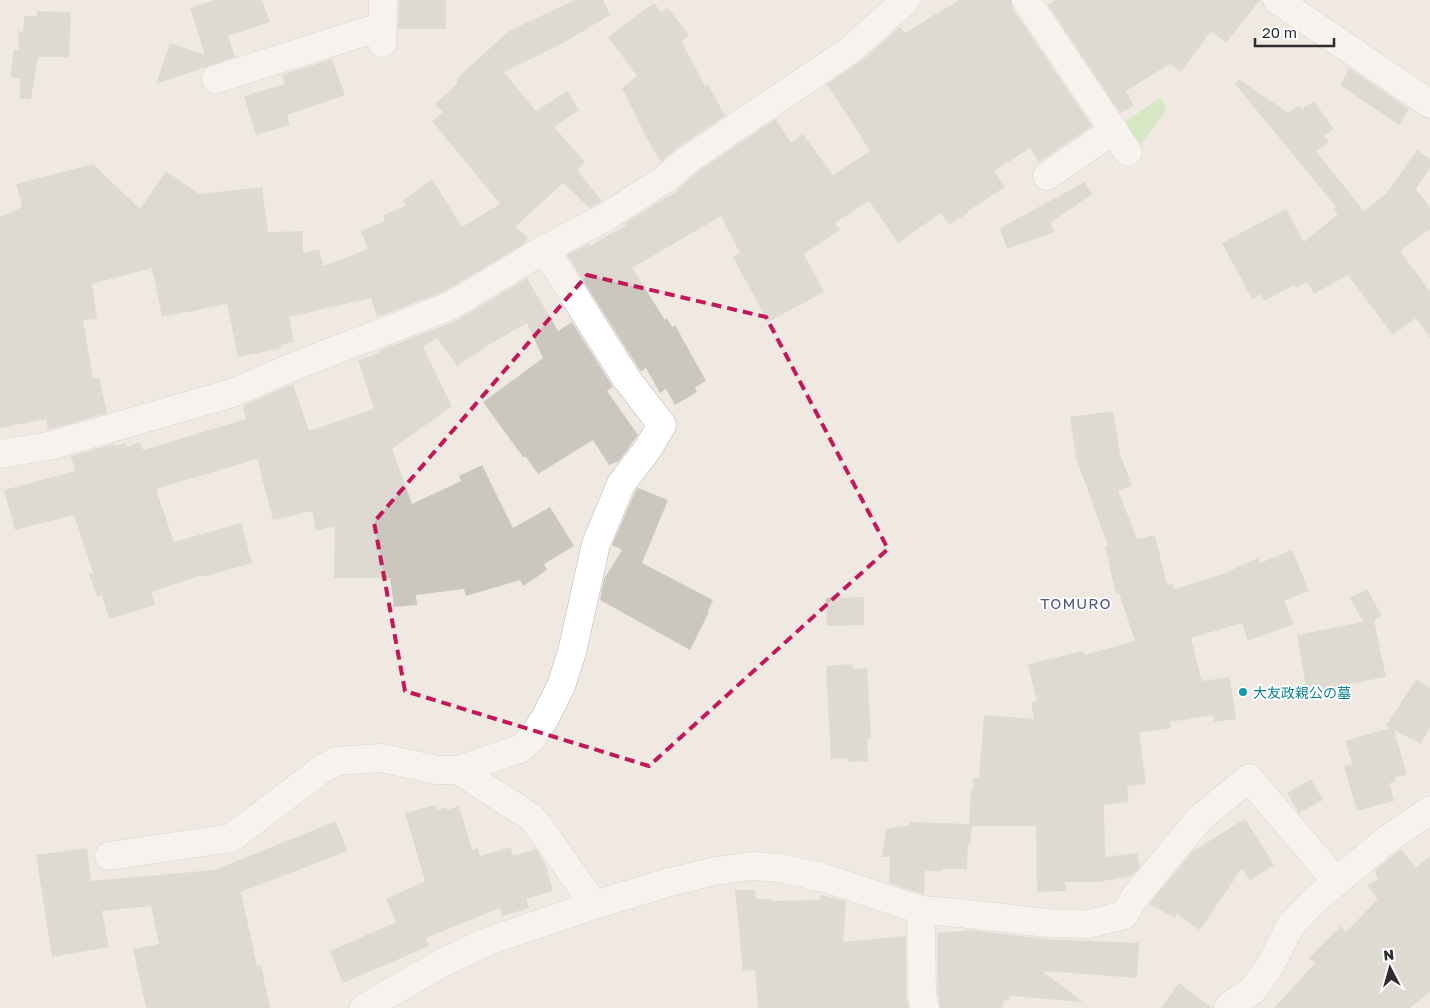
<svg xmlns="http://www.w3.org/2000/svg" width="1430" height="1008" viewBox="0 0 1430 1008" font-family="'Golos Text','Noto Sans JP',sans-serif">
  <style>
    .green { fill: #b6e59e }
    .building { fill: #cbc7bf }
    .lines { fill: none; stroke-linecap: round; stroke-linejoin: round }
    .minor-casing { stroke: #b4b7c1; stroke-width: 29 }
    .minor { stroke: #fff; stroke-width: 28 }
    .marked { fill: none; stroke: #c2185b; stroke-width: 4; stroke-dasharray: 10 6; stroke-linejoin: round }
    .culture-dot { fill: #0f9aa8; stroke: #fff; stroke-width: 2 }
    .labels { text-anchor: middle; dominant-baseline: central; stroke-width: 4; stroke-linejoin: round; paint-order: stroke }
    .culture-label { font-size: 14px; fill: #0d838f; stroke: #fff; text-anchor: start }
    .neighbourhood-label { font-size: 15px; letter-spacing: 1px; fill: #4d5680; stroke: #fff }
  </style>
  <rect width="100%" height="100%" fill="#efe9e1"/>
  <path class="green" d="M1160,98l7,11 -32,43 -16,-26z"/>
  <path class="building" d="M214,0h48l8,22 -42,14 7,21 -79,27 14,-41 35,12 -15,-47z
    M399,0h47v29h-48z
    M575,0h28l7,15 -47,28 -59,29 32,39 31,-20 12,19 -25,17 31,35 -8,8 25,31 -12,7 -27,-25 -48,44 13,10 -4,7 -81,48 -66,25 -6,-19 -82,19 5,25 -13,3 1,3 -44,9 -11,-53 -65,13 -10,-49 -60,16 5,35 -14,1 10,59 6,-1 8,35 -59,17 -2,-11 -46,9v-211l22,-10 -6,-23 77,-20 47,45 26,-38 33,23 63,-7 6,45 35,-1v22l16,-4 4,17 45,-17 -7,-18 24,-10 -2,-6 23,-9 -3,-5 29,-22 30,48 38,-23 -68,-83 11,-9 -8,-8 22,-20v-6l52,-47z
    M959,0h52l2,9 79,117 -53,36 -9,-14 -36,23 11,16 -38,25 1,1 -19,12 -8,-12 -43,30 -29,-42 -34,22 5,7 -36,24 20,38 -56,30 -35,-65 7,-4 -19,-37 -89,52 33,52 2,-2 5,9 3,-2 31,56 -11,6 2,5 -22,13 -9,-16 -6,4 -14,-25 -5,3 -2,-2 -72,-114 21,-11 2,2 36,-21 -1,-2 54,-33 -1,-1 18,-16 80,-54 15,24 12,-9 30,41 37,-24 -43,-67 33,-22 40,-35 5,6z
    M1056,0h204l-34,43 -15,-12 -30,41 -11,-8 -44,27 8,15 -14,7 -72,-108z
    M654,3l7,9 7,-4 21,27 -7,7 23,44 3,-2 17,32 -48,32 -16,14 -14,-23 -25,-51 15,-12 -29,-39z
    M37,11l34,1 -2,45h-31l-7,42h-11v-20l-10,-2 4,-27 5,1 -1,-20 5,1 1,-16h13z
    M332,59l13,36 -58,20 3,10 -34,10 -12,-39 41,-12 -3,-9z
    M1349,68l60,41 -10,16 -59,-40z
    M1239,79l49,34 11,-8 3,4 12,-8 20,28 -10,7 5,6 -13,9 48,60 22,-17 31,-44 13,9v9l-14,21 14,19v21l-30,22 30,40v47l-14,-20 -23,17 -45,-60 -34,19 -7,-12 -11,6 -2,-3 -30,16 -4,-7 -8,5 -30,-56 64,-34 18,33 34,-28 -5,-5 3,-2 -101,-123z
    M1085,182l7,12 -42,29 5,9 -48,17 -7,-21z
    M527,278l31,53 14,-9 41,65 -6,4 31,44 -19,26 -10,4 -16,-25 -55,34 -12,-17h-3l-40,-55 60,-44 -16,-35 -35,20 -35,23 -20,-28 -14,9 29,59 -60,43 20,55 49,-23 -2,-5 23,-11 31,63 37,-21 24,39 -30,18 3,6 -24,16 -3,-6 -54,16 -2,-7 -48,6 1,10 -23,2 -4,-29h-56l1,-52 -19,5 -4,-20 -39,9 -16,-61 -101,30 18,53 67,-19 11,40 -49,14 -1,-2 -51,17 4,13 -46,14 -7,-24 -5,2 -8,-23 4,-1 -19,-58 -59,15 -11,-40 71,-19 -4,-15 43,-12v2l11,-3 2,4 13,-5 3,8 103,-31 -3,-12h2l-1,-2 49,-21 16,47 65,-22 -16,-49 21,-7 -1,-2 78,-30z
    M1113,411l7,43 12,32 -14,4 19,49 18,-4 12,50 6,-1 1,5 46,-14 38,-17 2,5 32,-13 17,41 -25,10 10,23 -46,17 -6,-18 -51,15 10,40 1,-1 1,4 27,-4 6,42 -22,3 -1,-7 -43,7 1,6 -32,5 7,51 -19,2 2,16 -25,3 1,52 32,-4 3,14 -8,9 -34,6h-33l1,9 -29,1 -1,-66h-64l-2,19 -2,-1 -1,25h-25v2h-17l-1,24 -35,-12 1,-26h-8l4,-28 24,-4v-3l59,2 2,-33 2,-1v-12h6l5,-63 50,4 -3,-17 6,-1 -9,-37 55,-13 1,4 51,-14 -16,-48 -3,1 -11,-47 3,-1 -32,-88 -6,-41z
    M638,488l30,12 -26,63 71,37 -5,11 1,1 -19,38 -90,-50 4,-21 18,-29 -10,-5 23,-53z
    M1367,589l15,27 -8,4 12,57 -79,15 -10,-57 66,-13 -13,-24z
    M864,597v28l-37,1 -1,-28z
    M852,664l1,5 14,-1 4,70 -4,1 1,22 -21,1v-4l-16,1 -5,-93z
    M1416,679l14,9v39l-9,17 -27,-14 13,45 -13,2 2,5 -6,1 4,18 -37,10 -13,-45 8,-2 -7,-23 45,-13 -4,-2z
    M1311,779l12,21 -24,13 -12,-20z
    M435,805l2,5 9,-3 1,3 12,-4 13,44 6,-2 2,8 31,-9 2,9 23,-7 9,14 8,28 -27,8 3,9 -27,8 -2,-8 -74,30 3,8 -86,37 -13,-32 66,-29 -10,-23 39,-18 -20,-68z
    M1245,819l29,46 -24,15 -8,-12 -42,62 -23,-16 -2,4 -26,-14 44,-53z
    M336,821l11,30 -106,41 16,74 4,-1 9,43h-124l-13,-59 26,-5 -8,-38 -49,5 7,36 -57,10 -16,-102 51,-7 4,33 123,-11z
    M1401,849l15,19 14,-12v136l-20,16h-136l41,-45 -6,-5 32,-32 5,6 32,-33 -11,-14 11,-5 -3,-10z
    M735,890h20l1,9h15v2l49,-1 1,-5 25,6 -3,41 63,-6v59l3,13h-151l-3,-38 -12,1z
    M970,930l75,9 94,4 -2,35 -95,-7 41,31 -74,-6v4l-6,1v7h-63l-2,-15 -1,-60z
    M1179,983l33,25h-51z"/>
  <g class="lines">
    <defs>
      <path id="minor" d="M1026,0l102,152
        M1277,0l153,104
        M382,43l1,-43
        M216,79l167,-53
        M1047,176l67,-46
        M545,249l81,129 36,47 -15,25 -26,34 -25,60 -24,108 -11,34 -16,32 -13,20 -12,11 -62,21 73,47 10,12 53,76
        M0,454l49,-8 183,-53 63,-27 155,-60 95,-57 61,-32 59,-38 21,-18 164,-111 56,-50
        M109,856l122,-18 91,-69 14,-8 46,-3 55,12h21
        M921,910l1,85 3,13
        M364,1008l78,-45 44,-21 108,-37 76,-23 45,-11 37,-5 29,2 47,11 93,31 38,3 88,10 42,1 35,-9 11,-18 64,-78 50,-41 87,103
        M1228,1008l5,-5 19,-12 18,-25 20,-40 25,-26 69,-58 46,-32"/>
    </defs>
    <use href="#minor" class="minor-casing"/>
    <use href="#minor" class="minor"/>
  </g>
  <path d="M0 0H1430V1008H0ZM587,275l179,42 122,232 -239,217 -244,-75 -31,-169z" fill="#efe9e1" fill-opacity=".55" fill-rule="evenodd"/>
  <path class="marked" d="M587,275l179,42 122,232 -239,217 -244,-75 -31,-169z"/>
  <circle class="culture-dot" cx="1243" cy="692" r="5"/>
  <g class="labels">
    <g class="culture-label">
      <text x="1253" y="692">大友政親公の墓</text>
    </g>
    <g class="neighbourhood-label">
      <text x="1076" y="603">TOMURO</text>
    </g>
  </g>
  <g transform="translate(1390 968) rotate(354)" stroke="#ffffff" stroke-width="4" paint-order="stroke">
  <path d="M0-4L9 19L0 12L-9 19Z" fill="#2e2e2e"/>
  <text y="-8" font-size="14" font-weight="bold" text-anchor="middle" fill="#2e2e2e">N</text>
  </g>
  <path d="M1255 38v8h79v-8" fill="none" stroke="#2e2e2e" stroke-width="2.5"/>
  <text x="1262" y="38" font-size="15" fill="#2e2e2e" stroke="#ffffff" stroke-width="4" paint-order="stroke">20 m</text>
</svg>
